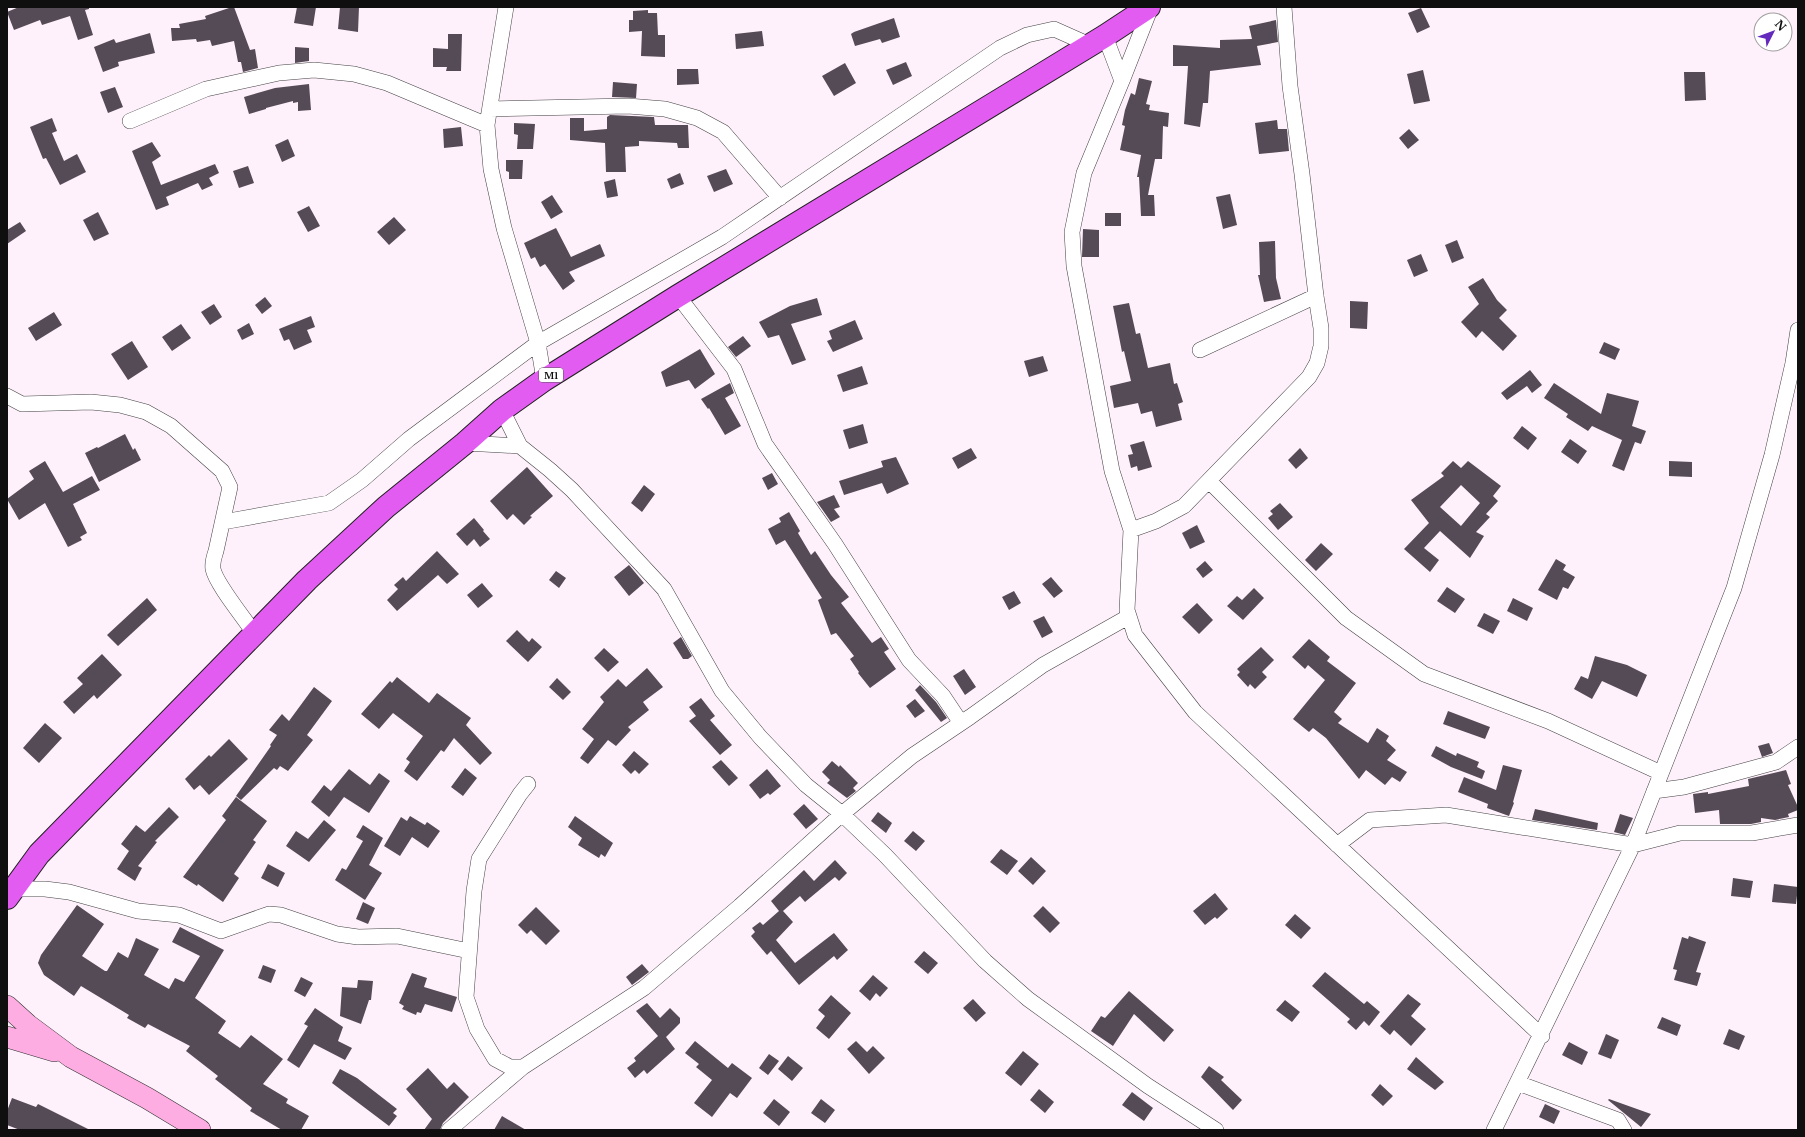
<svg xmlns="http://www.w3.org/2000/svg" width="1805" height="1137" viewBox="0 0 1805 1137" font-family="'Libre Baskerville',serif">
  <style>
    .building { fill: #554b57; fill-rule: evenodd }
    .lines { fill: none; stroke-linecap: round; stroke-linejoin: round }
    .street-casing { stroke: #424242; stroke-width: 16 }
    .secondary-casing { stroke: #313131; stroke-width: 22 }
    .highway-casing { stroke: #202020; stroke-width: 24 }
    .street { stroke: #fff; stroke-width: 15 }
    .secondary { stroke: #fdade2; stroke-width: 21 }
    .highway { stroke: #e35cf1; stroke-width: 22 }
    .labels { text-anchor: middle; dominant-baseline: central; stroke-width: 4; stroke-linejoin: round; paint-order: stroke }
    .shield { fill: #fff; stroke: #575757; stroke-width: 1 }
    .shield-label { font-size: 9px; font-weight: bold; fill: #0f0f0f }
  </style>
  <rect width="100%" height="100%" fill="#fff1fb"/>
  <path class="building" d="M19,7h70v2l-4,1 8,25 -15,5 -8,-24 -28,9 -2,-5 -26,10 -7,-18z
    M232,7h2l16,43 5,-1 3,19 -15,4 -2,-10h-3l-4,-21 -22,5 -2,-6 -13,2 -1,-3 -24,2 -1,-13h9l-1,-4 27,-5 -1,-3z
    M297,7h19l-3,19 -19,-3z
    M340,7h19l-1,25 -20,-3z
    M1421,8l9,19 -13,6 -9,-20z
    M648,10v3h9l1,22h7v22l-24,-1 1,-25 -13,1v-12h4v-9z
    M894,18l6,19 -18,6 -2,-4 -25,7 -4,-12 3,-2z
    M1276,20l2,22 -21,4 4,19 -51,6 -2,32h-5l-3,24 -16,-3 4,-58h-15v-21l47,3v-8l32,-1 -3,-13z
    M762,31l2,15 -28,3 -1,-15z
    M150,33l5,20 -37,9 1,4 -16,6 -9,-25 20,-8 2,4z
    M448,34h14l-1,37h-15l1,-4h-14v-19l15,1z
    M295,47l14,1v13l-14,2z
    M906,62l6,14 -19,9 -7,-15z
    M845,63l11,20 -22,13 -12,-20z
    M677,69h21l1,15 -22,1z
    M1423,70l7,31 -16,3 -7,-30z
    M1684,72h21l1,28 -21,1z
    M1139,78l13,3 -6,23 4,1 -1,5 20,3 -1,14 -5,-1 -1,33h-7l-7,36h6l1,21h-14l-2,-39h-2l4,-22 -21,-5 5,-24 -3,-1 3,-15 6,-17 4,2z
    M613,82l24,2 -1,14 -24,-1z
    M309,84l2,26 -13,1v-9l-5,1v-2l-27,7v1l-17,5 -5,-17 31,-9z
    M115,87l8,20 -15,6 -8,-21z
    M610,115l44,2 1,8h33l1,23h-11l-1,-5 -38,-2v5l-14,1 1,25h-20l-1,-29 -35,-3v-22h14v13l23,-2v-12z
    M52,118l5,13 -5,2 12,28 13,-7 9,18 -26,13 -14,-27 -3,1 -13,-32z
    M1277,120l1,9h9l2,22 -30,3 -4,-31z
    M514,123l21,1 -2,25h-16l1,-14 -4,-1z
    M461,127l2,19 -19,2 -1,-19z
    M1409,129l10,11 -11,9 -9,-11z
    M288,139l7,17 -13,6 -7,-17z
    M152,142l9,14 -9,6 9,23 54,-21 4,9 -10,5 4,7 -11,5 -4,-7 -32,14 3,8 -13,5 -24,-59z
    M506,160h17l-1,19h-13v-7l-3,-1z
    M248,166l6,17 -15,5 -6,-17z
    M726,169l7,15 -19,8 -7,-16z
    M680,173l4,11 -13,5 -4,-10z
    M615,179l3,17 -11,2 -3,-16z
    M1230,194l7,31 -14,4 -7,-32z
    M552,195l11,17 -12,7 -10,-17z
    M309,206l11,20 -12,6 -11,-20z
    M98,212l11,22 -15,7 -11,-21z
    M1105,213h16v13h-16z
    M394,217l12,13 -17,15 -12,-13z
    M20,222l6,9 -19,13v-14z
    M556,228l15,29 29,-13 5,12 -36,16 6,9 -12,9 -18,-26 -5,3 -5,-10 -4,2 -7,-16z
    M1083,229l16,1v27h-17z
    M1457,240l7,18 -12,5 -7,-18z
    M1275,241l1,37 5,21 -17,3 -6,-27h2l-1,-33z
    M1421,254l7,17 -14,6 -7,-17z
    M1483,278l14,22 10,10 -8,8 18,18 -14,15 -21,-20 -6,7 -15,-16 18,-18 -11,-17z
    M265,297l7,9 -10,8 -7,-9z
    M817,298l5,17 -31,9 15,36 -14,5 -13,-30 -11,3 -9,-16 31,-16z
    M1350,301l18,1 -1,27 -17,-1z
    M1129,303l7,31 4,-1 8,35 22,-5 4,21 3,-1 6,19 -5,2 4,16 -26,7 -4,-16 -11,3 -3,-11 -24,5 -4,-22 21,-5 -7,-30 -2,1 -9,-46z
    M214,304l8,13 -12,8 -9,-13z
    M54,312l8,13 -26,16 -8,-13z
    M311,316l4,11 -8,3 5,12 -18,8 -5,-11 -5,2 -5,-12z
    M855,320l8,19 -30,13 -6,-11 5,-2 -3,-8z
    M249,323l5,11 -12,6 -5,-10z
    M181,324l10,14 -19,13 -10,-14z
    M743,336l8,10 -15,11 -8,-10z
    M132,341l16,26 -20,13 -17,-26z
    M1604,342l16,7 -5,11 -16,-7z
    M700,349l15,25 -20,15 -6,-9 -23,7 -5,-15z
    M1043,356l5,15 -19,6 -5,-16z
    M862,366l6,18 -25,8 -6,-17z
    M1530,370l12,15 -10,8 -5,-7 -20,14 -6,-7z
    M730,383l4,10 -9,5 16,28 -16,9 -16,-27 -1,1 -7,-10z
    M1554,383l47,31 6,-21 32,8 -7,25 14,5 -5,13 -6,-2 -11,29 -12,-5 10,-26 -30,-14 -4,5 -22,-14 2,-3 -24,-16z
    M863,424l5,19 -19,6 -6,-19z
    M1522,426l15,12 -9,12 -15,-12z
    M125,434l8,16 2,-2 6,12 -42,22 -14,-29 12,-6 1,1z
    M1570,439l17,12 -9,13 -17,-12z
    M1144,441l8,26 -14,4 -1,-5 -6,2 -3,-13 5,-1 -3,-9z
    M971,448l6,10 -19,11 -6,-11z
    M1300,448l8,10 -12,11 -8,-9z
    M896,457l13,27 -22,10 -5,-11 -38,12 -5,-14 44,-14 -2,-6z
    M45,461l18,31 29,-16 8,14 -27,14 14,29 -7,4 2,3 -14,7 -23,-44 -26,17 -12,-21 27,-20 -5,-8z
    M1453,461l8,7 7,-7 33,25 -8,10 5,5 -12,13 4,3 -14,15 8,4 -14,22 -30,-27 -16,17 15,12 -9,12 -26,-23 25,-26 -18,-23 33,-24 -3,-3zM1461,485l19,18 -19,23 -21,-19z
    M1669,461l23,1v15l-23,-1z
    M527,467l26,29 -23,20 2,1 -8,8 -11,-11 -6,6 -17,-19z
    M772,473l6,11 -10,6 -6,-12z
    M644,485l11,9 -13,18 -11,-9z
    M834,495l6,12 -6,2 6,8 -9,5 -14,-20z
    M1280,503l13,14 -15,13 -10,-12 5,-4 -3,-3z
    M789,512l11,19 -2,2 13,22 4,-4 16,24 18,22 -8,6 31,40 9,-6 8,12 -5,3 12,17 -26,19 -12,-15 1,-1 -9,-13 4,-3 -18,-23 -5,2 -13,-35 4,-2 -37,-58 -9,5 -8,-16 13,-7 -2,-4z
    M474,518l10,12 -1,1 7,8 -10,8 -6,-8 -7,7 -11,-12z
    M1197,525l8,17 -15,7 -8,-16z
    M1321,543l12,11 -17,17 -11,-11z
    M437,551l22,23 -12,10 -9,-9 -41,36 -10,-11 11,-11 -4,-4 9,-8 3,4z
    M1556,559l10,6 -3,5 12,7 -7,12 -5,-2 -6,13 -19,-10z
    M1205,561l8,9 -10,8 -7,-9z
    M629,565l15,18 -15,13 -15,-19z
    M556,571l10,7 -7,10 -10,-8z
    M1051,577l12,14 -9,7 -12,-14z
    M482,583l11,13 -15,12 -11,-13z
    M1447,587l18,12 -10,14 -18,-12z
    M1254,588l10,10 -21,22 -16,-14 10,-10 5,4z
    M1014,591l7,12 -12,7 -7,-13z
    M147,598l10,12 -39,36 -11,-11z
    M1513,598l20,10 -6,13 -20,-10z
    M1197,603l16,17 -14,14 -17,-17z
    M1484,613l16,8 -7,13 -16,-8z
    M1044,616l9,16 -11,6 -9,-17z
    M517,630l12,12 3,-4 10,9 -14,15 -22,-21z
    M681,637l11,19 -4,3h-5l-10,-16z
    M1309,639l21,18 -3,4 29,22 -22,29 8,7 -4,4 30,20 9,-15 12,8 -3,5 10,9 -9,10 20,12 -7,10 -8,-5 -7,8 -19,-15 -7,9 -33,-41 -13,-10 -4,4 -16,-13 32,-39 -17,-15 -3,4 -13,-12z
    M1261,647l13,13 -12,12 5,5 -12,12 -5,-5 -2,3 -11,-12 3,-3 -3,-3z
    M604,648l15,14 -11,10 -14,-14z
    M102,654l20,21 -25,24 -3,-4 -20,19 -11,-12 20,-18 -6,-6z
    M1595,656l32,9 20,10 -10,22 -35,-16 -10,18 -18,-10 7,-13 7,3z
    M647,668l16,19 -20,15 6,8 -21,17 3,3 -15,16 -8,-6 -20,24 -8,-6 14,-19 -12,-10 22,-27 -4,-5 18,-18 8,8z
    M964,669l12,18 -11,8 -12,-19z
    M397,677l32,26 8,-10 34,25 -5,7 26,28 -12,12 -26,-27 -10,14 -3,-2 -24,31 -13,-10 6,-9 -4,-3 17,-23 -30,-23 -14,16 -18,-15 29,-33 2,2z
    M557,678l14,14 -8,8 -14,-13z
    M920,685l16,17 11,16 -6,4 -26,-32z
    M314,687l18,14 -25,34 6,5 -25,31 -8,-5 -3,4 -3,-2 -33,32 -5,-4 35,-50 -1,-1 7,-10 -8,-5 13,-16 7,7z
    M701,698l14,18 -5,4 22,25 -12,10 -31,-34 7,-5 -7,-9z
    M915,699l10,12 -10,7 -9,-12z
    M1448,711l42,16 -5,12 -42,-15z
    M45,723l17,15 -23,25 -16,-15z
    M229,739l19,20 -39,36 -9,-10 -6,5 -9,-11 24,-24 2,2z
    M1769,743l4,10 -11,4 -4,-11z
    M1436,746l20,10 1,-3 22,9 -2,5 8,4 -3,8 -31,-12 -20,-11z
    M634,751l15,13 -10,10 -4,-4 -4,4 -9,-9z
    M721,760l17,18 -9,8 -17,-19z
    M832,761l7,6 1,-2 18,18 -5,5 3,3 -9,7 -20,-15 3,-3 -8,-8z
    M1503,765l19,5 -9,32 1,1 -5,13 -22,-8 1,-4 -30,-12 6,-15 32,13z
    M465,768l12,10 -14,18 -12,-9z
    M349,769l21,16 9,-12 11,8 -21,32 -25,-16 -15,20 -18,-15 13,-17 7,6z
    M767,769l14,17 -11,9 -2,-2 -8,6 -11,-14z
    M1786,770l5,14 -3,1 10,22v3l-10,4 1,3 -14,3 -14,-2v4l-10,2h-31l-1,-14 -24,3 -2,-19 15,-2v2l41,-8 -1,-7z
    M236,797l31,24 -14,19 3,2 -22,32 5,4 -16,24 -25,-18 -1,2 -14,-9 43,-57 -4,-4z
    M804,804l14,15 -12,10 -13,-15z
    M169,807l10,10 -24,24 2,1 -19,24 4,2 -7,13 -18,-12 12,-18 -8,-7 15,-19 9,7z
    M1535,809l63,14 -1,7 -65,-10z
    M878,812l14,11 -6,10 -15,-12z
    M1620,814l13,4 -8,17 -11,-3z
    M410,816l15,9 2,-3 13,9 -12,17 -16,-11 -12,19 -16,-10 17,-29 6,4z
    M575,816l38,27 -8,14 -4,-3 -2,4 -21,-13 4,-7 -14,-11z
    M324,820l12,10 -27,32 -23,-16 10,-15 12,8z
    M363,825l20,13 -14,27 13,8 -17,27 -30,-20 7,-12 4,2 17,-29 -7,-4z
    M913,831l12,10 -9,10 -12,-10z
    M1001,849l17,12 -11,14 -17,-13z
    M1031,857l15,14 -13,14 -15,-14z
    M835,860l12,13 -8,8 -4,-4 -30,25 -5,-6 -17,15 10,11 -17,18 19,23 39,-30 14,17 -11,10 -3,-4 -35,29 -28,-34 -4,4 -16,-19 4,-4 -3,-4 8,-6 3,3 16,-14 -8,-10 33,-31 10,11z
    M268,864l17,9 -7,14 -17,-9z
    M1733,878l20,3 -3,17 -19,-2z
    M1774,884l24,3 -2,17 -24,-2z
    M1215,893l13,16 -11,10 -2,-2 -10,8 -12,-14z
    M363,902l12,6 -7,16 -12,-5z
    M77,905l27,19 -22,32 23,15h2l11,-19 10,6 8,-20 23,11 -15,26 25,14 6,-11 9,4 16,-26 -28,-14 8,-15 44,23 -29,48 31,23 -8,12 22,15 11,-13 32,24 -20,25 25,15 -2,4 23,13 -8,14h-19l-32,-19 2,-3 -37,-29 3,-3 -32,-25 4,-5 -42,-22 -3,4 -18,-10 2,-3 -48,-29 -7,10 -30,-21 -6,-12 3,-8z
    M1043,906l17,17 -10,10 -17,-17z
    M536,907l24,24 -14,14 -15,-15 -4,4 -9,-9z
    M1295,914l16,14 -10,11 -16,-14z
    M1689,936l17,6 -10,30 5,1 -4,13 -23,-6 3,-10 -4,-1 9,-32 6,2z
    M924,951l14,12 -10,11 -14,-12z
    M642,964l7,8 -17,13 -6,-8z
    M263,965l13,5 -5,13 -13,-5z
    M1325,972l39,32 3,-3 13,11 -11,14 -5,-5 -8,9 -9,-8 3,-3 -38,-33z
    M412,973l15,5 -3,9 33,10 -5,15 -27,-8 -4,9 -4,-1 -1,3 -14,-6 2,-3 -5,-3z
    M873,975l15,13 -8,9 -4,-4 -6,8 -11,-10z
    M301,977l12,6 -8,14 -11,-6z
    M358,980l15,1 -2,19h-2l-8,24 -21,-8 2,-29 15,1z
    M1129,991l45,39 -10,12 -30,-28 -21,32 -22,-15 10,-15 4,2z
    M1408,994l13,10 -10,12 15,13 -15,17 -17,-16 -4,5 -10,-9z
    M831,995l20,18 -22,26 -13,-11 9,-12 -7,-6z
    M973,999l13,14 -10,9 -13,-14z
    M1285,1000l15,12 -8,10 -16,-12z
    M647,1003l13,15 10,-10 10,10v5l-14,14 9,12 -28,25 -3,-4 -9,8 -8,-10 9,-7 -2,-3 24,-22 -22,-25z
    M315,1008l28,19 -5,14 14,7 -7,12 -31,-16 -15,24 -12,-8 21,-34 -4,-2z
    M1662,1017l19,8 -4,11 -20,-8z
    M1729,1029l16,7 -6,14 -16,-6z
    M1606,1034l13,6 -8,19 -13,-5z
    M695,1041l33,27 4,-5 20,15 -15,20 -7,-5 -18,24 -18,-14 18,-23 -16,-13 3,-3 -14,-11z
    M856,1041l11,11 6,-6 12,12 -16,16 -22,-25z
    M1569,1042l19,10 -6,13 -20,-10z
    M1023,1051l16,13 -18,22 -16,-13z
    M769,1054l10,7 -11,14 -9,-7z
    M788,1056l15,12 -11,13 -14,-12z
    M1416,1057l28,25 -9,8 -28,-21z
    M1209,1066l15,11 -3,3 21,20 -9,10 -32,-33z
    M428,1068l19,21 7,-7 15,15 -26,26 -3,7h-16l8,-11 -26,-30z
    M340,1069l17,9 40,31 -4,4 4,3 -8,10 -57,-43z
    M1380,1084l13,12 -10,10 -12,-11z
    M1039,1089l15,13 -9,11 -15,-13z
    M1132,1092l21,16 -9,13 -22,-16z
    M12,1098l24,9 2,-3 52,26h-70l-13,-5v-14z
    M774,1099l16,13 -11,14 -16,-13z
    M821,1099l14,11 -10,13 -14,-10z
    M1609,1099l42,15 -10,13 -33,-27z
    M1545,1104l15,7 -6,13 -15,-7z
    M502,1116l24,14h-32z"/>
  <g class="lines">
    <defs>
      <path id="street" d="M506,7l-19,118 4,44 13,59 34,115 6,37
        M1105,36l17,45 -38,92 -12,59 2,34 38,205 19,59 -4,80 8,25 60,77 347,324
        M1122,81l29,-74
        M490,109l138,-3 37,3 32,9 26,14 57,66
        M130,121l76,-32 73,-16 35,-3 40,4 33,9 100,42
        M678,296l56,73 31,75 70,100 74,116 34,36 18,27
        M1200,350l116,-54
        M7,396l15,8 69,-2 29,3 26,7 25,14 51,45 8,16 -14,64c-2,6 -4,11 -3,18 3,15 32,50 41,64
        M502,410l18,36 30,24 22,20 92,99 58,102 38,46 46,48 36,29 43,41 100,106 43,38 120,87 68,44
        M465,443l55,3
        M1209,481l137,137 78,56 124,47 113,52
        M223,522l106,-19 33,-23 47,-41 129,-96 184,-106 278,-189 27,-13 27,-6 36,16
        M1131,530l25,-9 28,-15 125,-129 8,-14 4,-17v-18l-5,-32 -14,-122 -12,-88 -6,-79
        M1654,791l30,-4 92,-25 22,-15
        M1337,845l33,-25 76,-5 187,30 47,-12h72l46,-8
        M14,889h31l24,3 69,19 41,4 42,16 48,-17 12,1 56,19 21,3 39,-1 72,15
        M523,1067h-13l-15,-8 -18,-30 -11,-32 8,-106 5,-32 41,-65 8,-10
        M1518,1083l100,37 6,10
        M449,1130l74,-63 121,-79 96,-82 102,-92 70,-58 58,-39 73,-52 85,-48
        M1494,1130l139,-285 101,-257 38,-133 21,-92 5,-33"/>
      <path id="secondary" d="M7,1006l21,19 43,32 76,41 53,32
        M7,1037l47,14"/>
      <path id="highway" d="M7,898l32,-44 268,-274 79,-73 79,-64 37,-33 42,-30 134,-84 427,-260 44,-29"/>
    </defs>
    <use href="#street" class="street-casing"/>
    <use href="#secondary" class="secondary-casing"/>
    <use href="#highway" class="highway-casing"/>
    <use href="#street" class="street"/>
    <use href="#secondary" class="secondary"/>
    <use href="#highway" class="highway"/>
  </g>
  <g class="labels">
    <rect class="shield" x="539" y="368" width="24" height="14" rx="3"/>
    <g class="shield-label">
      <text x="551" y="375">M1</text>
    </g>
  </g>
  <rect width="1805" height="1137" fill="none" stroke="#0f0f0f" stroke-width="16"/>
  <g transform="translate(1773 32) rotate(48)"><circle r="19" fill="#ffffff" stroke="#9f9f9f"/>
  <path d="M0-3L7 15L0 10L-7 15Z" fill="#6429bd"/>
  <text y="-6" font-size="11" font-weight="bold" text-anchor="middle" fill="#0f0f0f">N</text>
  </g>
</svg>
